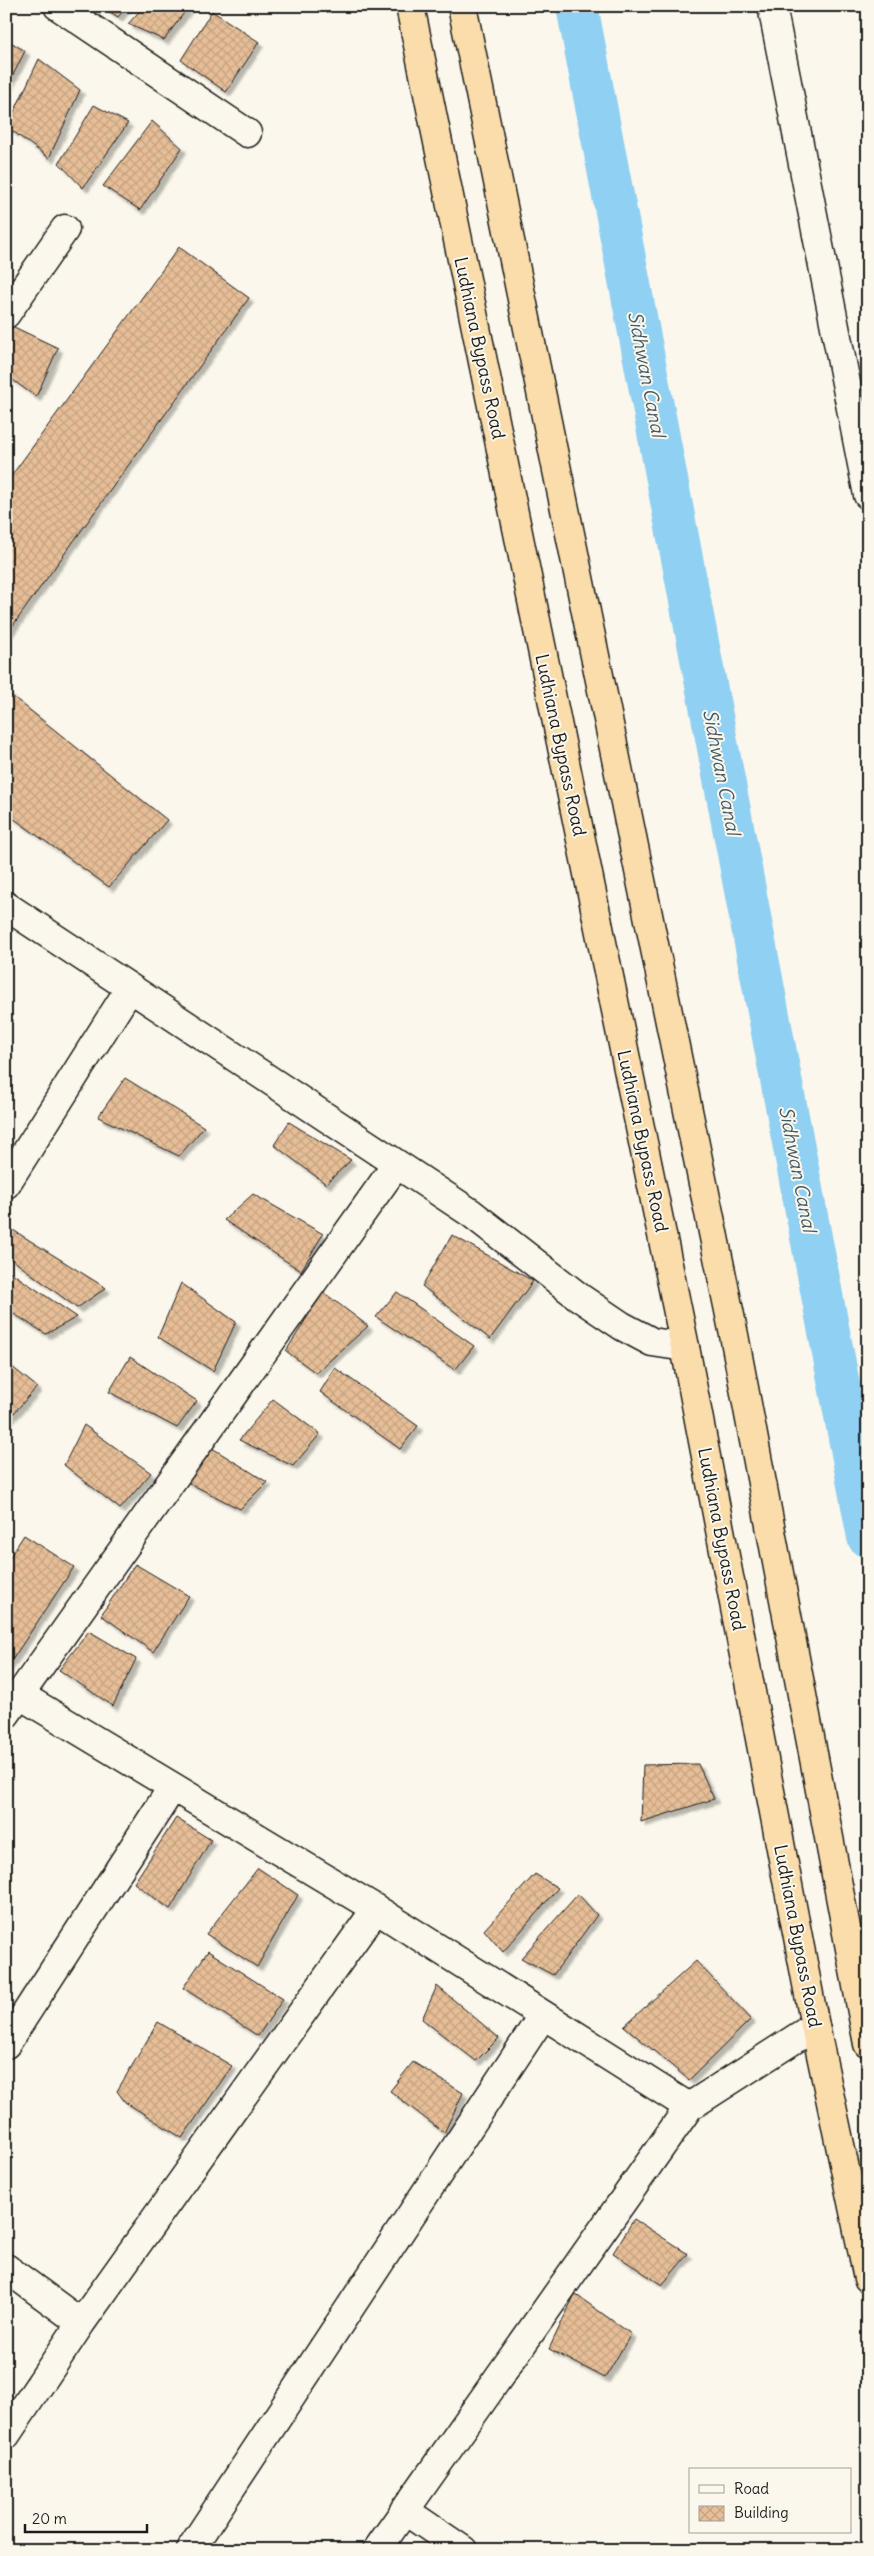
<svg xmlns="http://www.w3.org/2000/svg" width="874" height="2556" viewBox="0 0 874 2556" font-family="Delius,sans-serif">
  <style>
    .lines { fill: none; stroke-linecap: round; stroke-linejoin: round }
    .canal { stroke: #90d0f2; stroke-width: 42 }
    .building { fill: url(#building-cross-hatch); stroke: #1c1c1c; filter: url(#shadow) }
    .street-casing { stroke: #1c1c1c; stroke-width: 31 }
    .secondary-casing { stroke: #1c1c1c; stroke-width: 31 }
    .highway-casing { stroke: #1c1c1c; stroke-width: 31 }
    .street { stroke: #fbf7ec; stroke-width: 28 }
    .secondary { stroke: #fbf7ec; stroke-width: 28 }
    .highway { stroke: #faddab; stroke-width: 28 }
    .labels { text-anchor: middle; dominant-baseline: central; stroke-width: 4; stroke-linejoin: round; paint-order: stroke }
    .street-label { font-size: 18px; fill: #1c1c1c; stroke: #fbf7ec }
    .water-label { font-size: 19px; font-style: italic; fill: #455b67; stroke: #fbf7ec }
  </style>
  <defs>
    <pattern id="building-cross-hatch" width="8" height="8" patternUnits="userSpaceOnUse" patternTransform="scale(1.25)"><rect width="8" height="8" fill="#e6be97"/><path d="M0 0l8 8M0 8l8-8" fill="none" stroke="#c5a382"/></pattern>
    <filter id="shadow"><feDropShadow dx="4.5" dy="4.5" stdDeviation="1" flood-color="#0004"/></filter>
  </defs>
  <rect width="100%" height="100%" fill="#fbf7ec"/>
  <filter id="ink" filterUnits="userSpaceOnUse"><feTurbulence type="fractalNoise" baseFrequency=".02" numOctaves="2"/><feDisplacementMap in="SourceGraphic" scale="10" xChannelSelector="R" yChannelSelector="G"/><feConvolveMatrix kernelMatrix="1 2 1 2 8 2 1 2 1" color-interpolation-filters="sRGB"/></filter>
  <g filter="url(#ink)">
    <g class="lines">
      <path class="canal" d="M577,6l291,1531"/>
    </g>
    <path class="building" d="M101,6h26l-9,11z
      M144,6h45l-25,34 -36,-16z
      M212,11l47,31 -33,50 -45,-32z
      M6,39l19,12 -19,38z
      M39,59l41,31 -31,68 -42,-31z
      M94,105l34,18 -45,65 -24,-25z
      M152,121l30,27 -42,62 -37,-24z
      M179,247l70,51 -243,337v-152z
      M12,326l46,22 -22,49 -30,-22v-34z
      M6,691l161,129 -58,67 -103,-74z
      M125,1078l79,49 -25,29 -81,-39z
      M289,1122l62,38 -25,24 -52,-39z
      M253,1194l70,40 -22,37 -77,-51z
      M13,1230l93,58 -29,20 -71,-53v-19z
      M452,1235l81,46 -43,58 -68,-53z
      M6,1269l71,48 -31,17 -40,-25z
      M181,1283l55,39 -23,49 -55,-34z
      M323,1292l45,34 -52,47 -30,-22z
      M397,1292l77,54 -19,24 -79,-53z
      M130,1357l67,44 -20,27 -68,-36z
      M6,1362l31,25 -31,35z
      M335,1368l83,58 -18,23 -80,-57z
      M273,1399l47,35 -27,32 -54,-26z
      M84,1425l67,48 -31,36 -56,-44z
      M212,1448l55,34 -27,27 -55,-28z
      M24,1535l50,32 -68,102v-106z
      M135,1564l54,32 -36,56 -52,-37z
      M89,1631l47,28 -23,47 -54,-36z
      M698,1764l16,35 -73,23 2,-57z
      M176,1818l35,22 -41,69 -36,-26z
      M258,1868l40,27 -41,72 -51,-33z
      M535,1874l23,14 -55,64 -19,-22z
      M578,1894l19,21 -44,60 -32,-17z
      M208,1951l75,48 -25,37 -75,-48z
      M696,1961l55,58 -62,61 -65,-54z
      M437,1986l62,52 -23,23 -54,-42z
      M158,2022l74,44 -50,72 -57,-36 -8,-11z
      M413,2062l50,31 -19,40 -54,-42z
      M634,2219l54,35 -26,31 -49,-32z
      M575,2294l56,40 -26,44 -56,-29z"/>
    <g class="lines">
      <defs>
        <path id="street" d="M58,6l189,127
          M6,314l59,-85
          M6,906l465,307 108,84 43,29 30,16 33,5
          M6,1184l124,-196
          M20,1695l356,214 313,198
          M6,1714l390,-549
          M6,2044l166,-256
          M6,2268l75,55 295,-414
          M6,2435l75,-112
          M404,2510l59,40
          M190,2550l353,-535
          M377,2550l312,-443 126,-81"/>
        <path id="secondary" d="M772,6l96,489"/>
        <path id="highway" d="M410,6l275,1341 130,679 53,252
          M462,6l272,1329 134,709"/>
      </defs>
      <use href="#street" class="street-casing"/>
      <use href="#secondary" class="secondary-casing"/>
      <use href="#highway" class="highway-casing"/>
      <use href="#street" class="street"/>
      <use href="#secondary" class="secondary"/>
      <use href="#highway" class="highway"/>
    </g>
  </g>
  <g class="labels">
    <g class="street-label">
      <text transform="translate(480 348) rotate(78)">Ludhiana Bypass Road</text>
      <text transform="translate(561 745) rotate(78)">Ludhiana Bypass Road</text>
      <text transform="translate(643 1141) rotate(78)">Ludhiana Bypass Road</text>
      <text transform="translate(722 1539) rotate(79)">Ludhiana Bypass Road</text>
      <text transform="translate(798 1936) rotate(79)">Ludhiana Bypass Road</text>
    </g>
    <g class="water-label">
      <text transform="translate(647 374) rotate(79)">Sidhwan Canal</text>
      <text transform="translate(722 772) rotate(79)">Sidhwan Canal</text>
      <text transform="translate(798 1169) rotate(79)">Sidhwan Canal</text>
    </g>
  </g>
  <rect width="874" height="2556" fill="none" stroke="#fbf7ec" stroke-width="25"/>
  <rect x="12" y="12" width="849" height="2531" fill="none" stroke="#1c1c1c" stroke-width="2" filter="url(#ink)"/>
  <rect x="689" y="2468" width="162" height="65" fill="#fbf7ec" stroke="#a29f99"/>
  <rect x="699" y="2485" width="25" height="8" fill="#fbf7ec" stroke="#a29f99"/>
  <text x="734" y="2494" font-size="15" fill="#1c1c1c">Road</text>
  <rect x="699" y="2506" width="25" height="15" fill="url(#building-cross-hatch)" stroke="#a29f99"/>
  <text x="734" y="2518" font-size="15" fill="#1c1c1c">Building</text>
  <path d="M25 2524v8h122v-8" fill="none" stroke="#1c1c1c" stroke-width="2.5"/>
  <text x="32" y="2524" font-size="15" fill="#1c1c1c" stroke="#fbf7ec" stroke-width="4" paint-order="stroke">20 m</text>
</svg>
